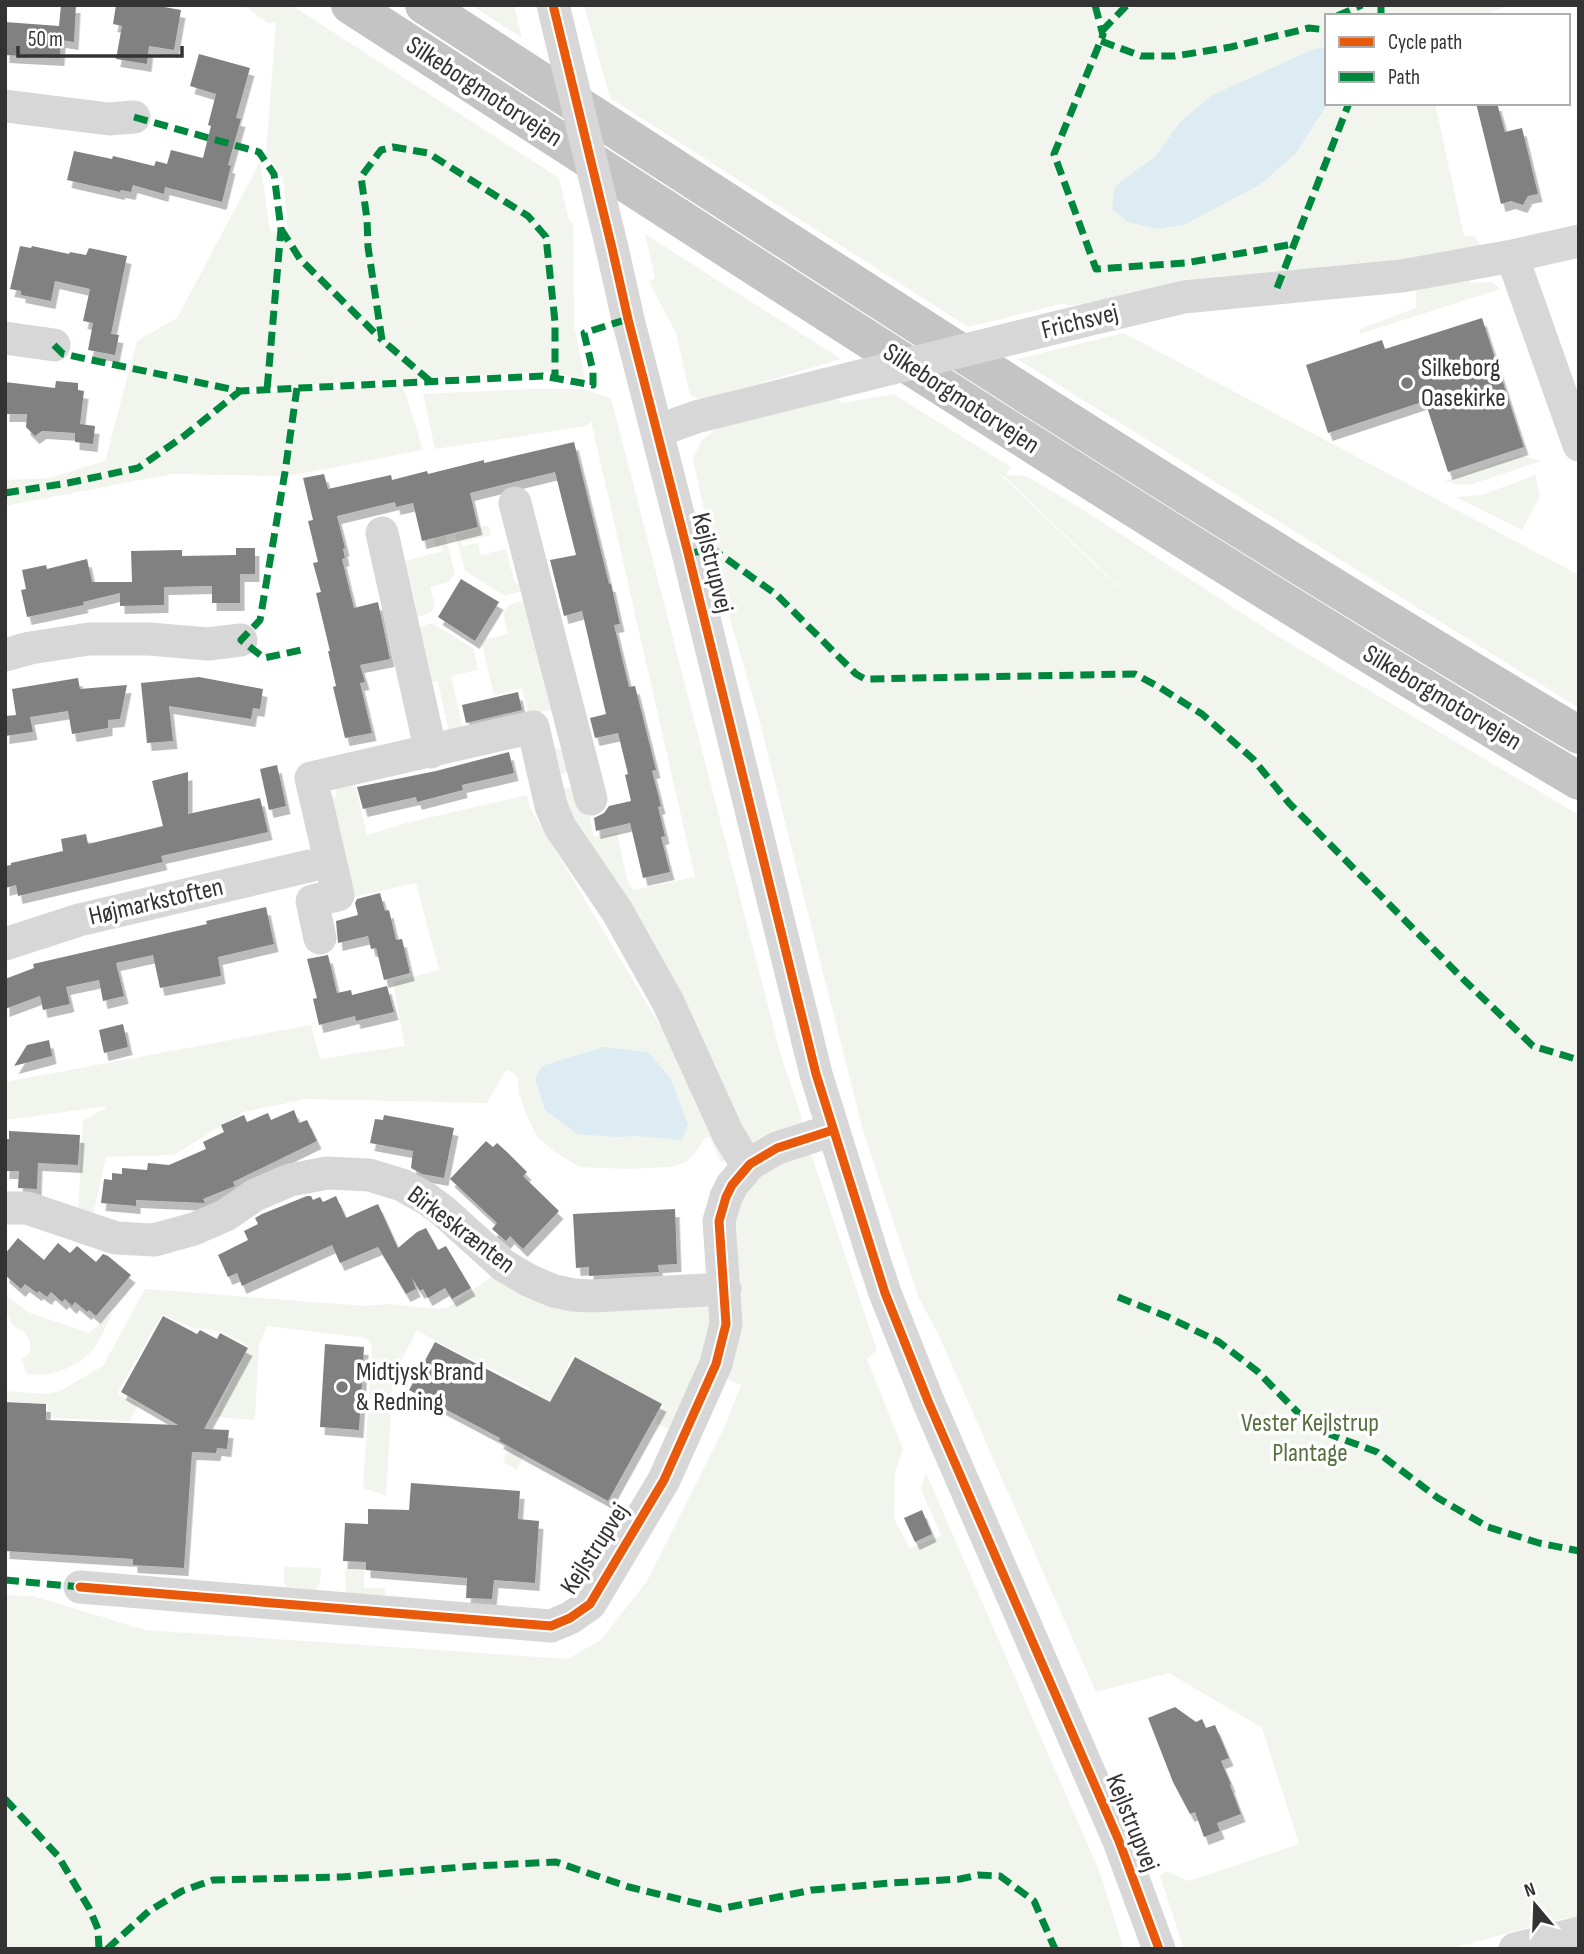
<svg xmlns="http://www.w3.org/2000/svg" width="1584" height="1954" viewBox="0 0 1584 1954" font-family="'Sofia Sans Condensed',sans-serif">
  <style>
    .green { fill: #f1f5ed; fill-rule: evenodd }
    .water { fill: #ddebf3 }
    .building { fill: #818181; filter: url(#shadow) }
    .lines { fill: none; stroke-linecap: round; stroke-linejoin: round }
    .minor { stroke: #d7d7d7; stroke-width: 33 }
    .highway { stroke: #c4c4c4; stroke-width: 38 }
    .minor-bridge { stroke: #d7d7d7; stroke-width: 33 }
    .quiet { stroke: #00873e; stroke-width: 7; stroke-dasharray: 14 7; stroke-linecap: butt }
    .cycleway-casing { stroke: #fff; stroke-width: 13 }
    .cycleway { stroke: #e8590c; stroke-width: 9 }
    .poi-dot { fill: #7a7a7a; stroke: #fff; stroke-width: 2.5 }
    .labels { text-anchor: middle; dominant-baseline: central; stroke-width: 7; stroke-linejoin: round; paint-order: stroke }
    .street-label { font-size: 26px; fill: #333; stroke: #fff }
    .poi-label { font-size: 26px; fill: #333; stroke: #fff; text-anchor: start }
    .park-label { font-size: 26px; fill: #56703f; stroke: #fff }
  </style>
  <defs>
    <filter id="shadow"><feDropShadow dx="4.5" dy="8" stdDeviation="0" flood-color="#0004"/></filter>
  </defs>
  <rect width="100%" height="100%" fill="#fff"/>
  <path class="green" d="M243,5h48l268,173 10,42 4,3 1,102 11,53 -41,-6 -298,16 -2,5 159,-7v4l3,5 17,55 -134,26 -117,-2 -167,32v-26l44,-2 56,-17 32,-120 40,-23 83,-156 10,69 18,1 -5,-54 -17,-24 10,-132 -8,1z
    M471,5h43l8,33z
    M584,5h508l8,33 6,-4 -7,-29h17l14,6 4,-6h377l-32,11h-152v87h108l29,133h11l9,15 -276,33 -140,22 -3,-3 -97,24 -358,-229z
    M645,234l196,125 -139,41 -12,-5 -14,-62 -27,-51 6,-4z
    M1470,280l1,3 21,-1 8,7 -140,45v-5l56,-21v-21z
    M1124,333l455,242v133l-562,-349z
    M530,389h53l28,9 170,658 20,59 1,11 -48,17 -7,-5 -174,-302 -22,-84 6,-4 6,2 7,21 -10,3 4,14 11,-2 12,19 7,32 23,-4 10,46 6,11 62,-13 -104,-456 -4,5 -152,23 -12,-55z
    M893,394l118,73 -5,8 20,1 56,33 197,128 300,178v1101l-33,6 -95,27h-267l-24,-73 7,-5 22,10 110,-37 -37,-116 -93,-55 -73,19 -156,-354 -22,-42 -56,-169 -106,-420 -34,-114 -29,-134 8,-18 20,-16 116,-27 5,5zM1004,476l115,111v1l-116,-111z
    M1520,455l21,6 -68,23 -14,1 -14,-4z
    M1535,475l5,21 -18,34 -66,-33 26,-2z
    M488,525l3,10 -30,7 1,4 16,-3 3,12 25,-6 9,35h5l2,7 -17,5 -40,-25 -10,-37z
    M445,535l10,38 -6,9 -19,5 5,19 -5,7 -16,5 -2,-7 5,-2 -12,-48 38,-10 -1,-4 -6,1 -2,-9z
    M524,601l27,109 -23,4 -6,-26 -28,7 -12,-50 4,-6 22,-5 -5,-21 5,-8z
    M432,623l41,25 5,22 -27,6 12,54 -14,4 -11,-53 -18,4 -1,-4 13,-4 -11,-42 -6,-7z
    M355,783l12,52 39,-12 121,-28 3,13 150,251 46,101 -5,2 -12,-26 -5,3 -10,16 -10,8 -13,4 -45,2 -46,-2 -22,-13 -20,-16 -11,-22 -8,-23 -1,-14 -4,-6 -8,-3 -19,33 -181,-4 -63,13 -69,43 -68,2 -13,58 -15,-4 5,-90 25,-15 -103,14v-38l306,-57 9,34 85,-13 -12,-64 46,-12 -23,-87 -68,15 -19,-100 8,-1 -2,-8z
    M811,1154l66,196 -10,9 36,90 -8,24 -1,46 16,29 31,-12 -20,-47 5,-16 174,400 24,76h-1119v-354l28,1 112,34 423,29 33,-19 46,-59 77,-153 17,-43 -18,-8 15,-31 -5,-119 9,-37 36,-31z
    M491,1277l35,18 181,11 8,12 -41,113 -19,-7 9,-19 -91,-50 -56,115 -14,-8 27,-74 -97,-48 -16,-10 -24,46 -7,120 -23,-8 9,-142 -6,-8 -99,-12 -8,18 -4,76 -41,-3 35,-71c-17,-9 -34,-20 -54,-17l-33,-15 -45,80 21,11 -8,16 -83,-3 1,-14 -43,-3v-10l40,3 15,-3 43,-25 42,-77 220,17 22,-2 51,5 9,-1z
    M5,1295l25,18 59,20 24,-21c-7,13 -14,33 -25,43 -18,15 -38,22 -61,19l-5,-15 8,-6c2,-14 -3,-22 -17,-27l-8,-16z
    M284,1567l37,1c0,11 -1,19 -9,26l-25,-6 -3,-6z
    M345,1569l19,2v17h21v7l-6,6 -33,-7z"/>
  <path class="water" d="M1322,47l5,3 1,53 -32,50 -35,31 -77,41 -26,4 -30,-7 -16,-13 3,-23 41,-30 24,-34 33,-27 94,-43z
    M604,1047l44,5 23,27 17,46 -6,15 -45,-4 -24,1 -36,-3 -32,-24 -10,-31 7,-13z"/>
  <path class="building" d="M61,5h15l-2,37 -13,-2 -1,18 -55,-3v-33l54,4z
    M116,5h37l28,5 -7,40 -25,-4 -2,18 -31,-5 6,-33 -9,-2z
    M199,54l51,14 -14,50 5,1 -13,46 3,1 -9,36 -57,-15 -1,7 -31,-9 -2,7 -10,-2 -1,2 -53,-12 7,-29 38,8 1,-3 41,10 2,-5 11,3 4,-14 32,8 8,-32 -3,-1 8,-31 -26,-8z
    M1476,103h21l8,29 17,-4 16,66 -10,2 -5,9 -12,-4 -10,3z
    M20,246l11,2 1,-2 37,8 1,-2 16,3 3,-7 38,8 -16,78 8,1 -4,20 -27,-5 5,-27 -10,-2 7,-32 -35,-8 -4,20 -30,-6v-4l-11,-2z
    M1482,318l42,129 -76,25 -23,-71 -97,32 -22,-68 76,-25 3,9z
    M56,381l22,2v7l6,1 -4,33 15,2 -2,18 -18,-2v-9l-33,-2 -7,5 -9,-9 1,-13h-22v-32l50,6z
    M574,442l35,142h2l9,40 -6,1 15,62 6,-1 21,84 -4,1 9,35 -3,1 7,29 -4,1 9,35 -27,6 -13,-55 -34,8 -2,-13 10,-5 5,-7 22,-5 -6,-26 3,-1 -10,-41 -23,5 -5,-20 16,-4 -24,-103 -18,5 -14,-56 26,-5 -21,-83 -85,21 8,34 -56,14 -9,-38 -17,4 -1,-5 -58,14 8,32 -2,1 2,9 -3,1 12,49 24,-6 12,57 -30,6 5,17 -5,1 12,50 -27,5 -12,-51 3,-1 -8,-35h2l-14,-58 5,-1 -8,-29 5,-1 -10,-41 5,-1 -10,-42 21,-4 4,15 63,-14 1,5 35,-9 1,3 56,-14v3z
    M236,548h19v26h-15v29h-28v-17l-48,1v18l-44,1v-13l-37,9 1,3 -57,12 -6,-27 5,-1 -4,-19 24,-5 1,4 40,-10 5,23h40l-1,-31 51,-1v6l54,-1z
    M461,579l38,23 -24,39 -37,-24z
    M199,677l64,12 -3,20 -7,-1 -2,11 -82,-13 4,35 -26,2 -6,-60z
    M78,678l2,11 47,-4 -7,34 -12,1v8l-36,6 -4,-23 -38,6 3,15 -28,4v-20l11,-1 -4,-26z
    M518,692l4,18 -56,13 -4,-18z
    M509,752l5,21 -52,12 1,5 -46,12 -1,-5 -53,12 -6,-22 79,-16z
    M277,765l9,41 -17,4 -9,-41z
    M188,772v42l72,-16 8,34 -107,24 2,6 -145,34 -2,-11 -11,3v-22l6,-1v-2l52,-12 -2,-12 25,-5 2,10 75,-18 -11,-45z
    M380,893l5,18 4,-1 7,30 6,-1 8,34 -26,7 -8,-32 -5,1 -3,-13 -30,7 -2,-22 22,-6 -3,-12 2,-4z
    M266,907l8,37 -56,13 3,19 -61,12 -7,-33 -37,8 8,33 -21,5 -4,-21 -33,7 4,17 -27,6 -3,-14 -35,13v-30l29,-11 -1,-4 174,-40 -1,-3z
    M328,955l9,38 14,-3 1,5 35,-9 7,26 -38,9 -1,-5 -36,9 -6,-26 4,-1 -10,-39z
    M123,1024l5,23 -24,6 -5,-23z
    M49,1040l3,16 -38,10 13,-21z
    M294,1110l5,13 8,-3 10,21 -84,41 2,4 -32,13 2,4 -69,-3v6l-35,-3 3,-24 8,1v-7l10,1v-6l25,2 1,-7 21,2 37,-16 -3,-7 21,-10 -3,-7 23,-10 3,7 21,-9 3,7z
    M384,1115l70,13 -10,50 -22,-4 -11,-6 2,-17 -43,-8 5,-24 8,1z
    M9,1131l71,4 -2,30 -40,-2 -1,26 -19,-1 1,-17h-14v-32h4z
    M486,1141l7,6 4,-4 10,9 20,20 -4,4 36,35 -36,38 -13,-13 -4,5 -14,-12 5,-6 -47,-44z
    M307,1196h4l2,4 7,-3 3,5 13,-6 10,22 32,-14 20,44 19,-16 9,-4 12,22 8,-4 25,42 -19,11 -7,-11 -17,10 -5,-9 -3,2 -8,-13 4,11 -10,5 -28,-47 -38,16 -8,-18 -90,41 -5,-13 -9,4 -10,-22 30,-15 -4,-9 14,-7 -3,-6 7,-4z
    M675,1209l2,55 -19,1 1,7 -70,4v-9l-13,1 -3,-54z
    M18,1238l26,22 14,-17 12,10 7,-7 19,16 7,-8 5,2 23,19 -35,41 -7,-6 -2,2 -12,-10 -3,4 -7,-7 -3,3 -11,-10 -4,5 -8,-6 -2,2 -12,-9 -4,5 -16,-14v-21z
    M163,1316l34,18 3,-4 17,9 3,-6 28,15 -44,81 25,1 -2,19 -10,-1 -1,5 -24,-1 -8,116 -51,-3v-6l-128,-8v-149l41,2v16l132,5 -57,-33z
    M435,1342l115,60 25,-45 87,47 -54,97 -109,-60 1,-3 -91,-48z
    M325,1344l39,3 -5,83 -39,-3z
    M411,1483l109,8 -2,28 21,2 -4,62 -41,-3 -2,19 -26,-1 1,-20 -101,-8v-8l-23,-1 2,-38 23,1v-15l41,1z
    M922,1510l10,24 -17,8 -11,-24z
    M1175,1707l21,15 6,-3 4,9 9,-3 14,33 -8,3 10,23 -1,1 11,29 -24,9 3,8 -16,6 -9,-25 -5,2 -17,-32 -25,-64z"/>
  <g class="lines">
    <path class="minor" d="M5,106l104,13 25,-2
      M612,248l16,71 60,234 128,521 56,180 13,39 43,108 191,440 40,108
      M1512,256l67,189
      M1087,320l97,-23 218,-21 110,-20 67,-15
      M5,338l49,7
      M657,431l39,-14 128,-32
      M515,503l76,296
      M382,533l49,219
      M5,655l25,-7 59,-9h60l59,5 33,-4
      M320,938l-8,-37 26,-6 -27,-117 222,-51 18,79 9,21 57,84 51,91 60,132 13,21 9,9
      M5,944l74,-24 230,-54
      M5,1208h22l89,30 38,2 40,-11 32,-14 29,-20 35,-15 37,-7 42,2 33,10 25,14 15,11 61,55 25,15 26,11 19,4 19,1 133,-7
      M80,1587l471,39 19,-8 20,-14 74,-124 52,-116 10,-40 -7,-103 7,-24 6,-12 18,-21 27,-16 56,-18
      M1515,1949l64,-16"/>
    <path class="highway" d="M350,5c407,263 812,528 1229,776
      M424,5c382,248 763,498 1155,730"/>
    <path class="minor-bridge" d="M553,5l59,243
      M824,385l263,-65"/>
    <path class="quiet" d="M1095,5l8,30 -49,119 42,115 89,-6 109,-19
      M1381,5v11
      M1337,16l25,-11
      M1102,31l25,-26
      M1101,41l40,15h34l56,-9 78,-19 18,2
      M134,117l125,35 15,22 7,55 -14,161
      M281,229l19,30 82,81
      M1277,288l72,-185
      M54,345l9,9 177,37 303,-15 50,9v-14l-9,-38 44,-14
      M430,381l-48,-41 -14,-93 -1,-28 -6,-42 20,-27 12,-3 35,6 100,63 18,21 9,85v56
      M297,388l-12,84 -25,148 -19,20 23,18 42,-9
      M5,493l63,-10 70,-15 46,-32 56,-45
      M688,553l26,-3 63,45 79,79 9,5 270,-5 24,13 43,27 51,45 36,44 173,175 71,68 46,14
      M1118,1297l50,20 51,25 38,29 56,57 64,24 61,46 50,29 51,16 40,8
      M5,1580l75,7
      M5,1799l53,57 31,52 9,21 1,20
      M107,1949l42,-38 33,-20 31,-11 129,-3 133,-11 81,-4 73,25 91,22 92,-19 79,-7 69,-4 18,-4 22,1 34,25 21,48"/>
    <defs>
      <path id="cycleway" d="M553,5l59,243 16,71 60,234 128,521 69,219 43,108 191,440 40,108
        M80,1587l471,39 19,-8 20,-14 74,-124 52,-116 10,-40 -7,-103 7,-24 6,-12 18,-21 27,-16 56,-18"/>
    </defs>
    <use href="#cycleway" class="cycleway-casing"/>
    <use href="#cycleway" class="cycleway"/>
  </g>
  <g class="poi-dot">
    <circle cx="1407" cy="383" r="7"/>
    <circle cx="342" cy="1387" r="7"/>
  </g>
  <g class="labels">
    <g class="street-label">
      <text transform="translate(484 92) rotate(33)">Silkeborgmotorvejen</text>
      <text transform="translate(1080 322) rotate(-14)">Frichsvej</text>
      <text transform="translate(961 399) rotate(33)">Silkeborgmotorvejen</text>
      <text transform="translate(712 563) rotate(76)">Kejlstrupvej</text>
      <text transform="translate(1442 698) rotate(31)">Silkeborgmotorvejen</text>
      <text transform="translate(156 902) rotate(-13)">Højmarkstoften</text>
      <text transform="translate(461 1230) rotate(37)">Birkeskrænten</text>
      <text transform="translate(595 1549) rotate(-57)">Kejlstrupvej</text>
      <text transform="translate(1132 1823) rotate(68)">Kejlstrupvej</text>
    </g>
    <g class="poi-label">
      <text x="1421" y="368">Silkeborg<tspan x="1421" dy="30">Oasekirke</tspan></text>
      <text x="356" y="1372">Midtjysk Brand<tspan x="356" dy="30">&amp; Redning</tspan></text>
    </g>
    <g class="park-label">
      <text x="1310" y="1423">Vester Kejlstrup<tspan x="1310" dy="30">Plantage</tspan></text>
    </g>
  </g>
  <rect width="1584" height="1954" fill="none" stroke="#333333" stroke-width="14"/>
  <rect x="1325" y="14" width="245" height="91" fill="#ffffff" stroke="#adadad" stroke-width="2"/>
  <rect x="1339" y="37" width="35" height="10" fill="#e8590c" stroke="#adadad" stroke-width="2"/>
  <text x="1388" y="49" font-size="21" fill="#333333">Cycle path</text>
  <rect x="1339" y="72" width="35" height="10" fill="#00873e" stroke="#adadad" stroke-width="2"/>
  <text x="1388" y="84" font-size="21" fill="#333333">Path</text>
  <g transform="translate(1535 1905) rotate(341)" stroke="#ffffff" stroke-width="5" paint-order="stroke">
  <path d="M0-5L12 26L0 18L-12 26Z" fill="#333333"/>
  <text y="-10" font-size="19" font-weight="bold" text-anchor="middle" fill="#333333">N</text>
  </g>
  <path d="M18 46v10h164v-10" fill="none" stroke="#333333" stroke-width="3.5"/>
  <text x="28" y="46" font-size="21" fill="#333333" stroke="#ffffff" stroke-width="5" paint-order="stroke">50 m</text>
</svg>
